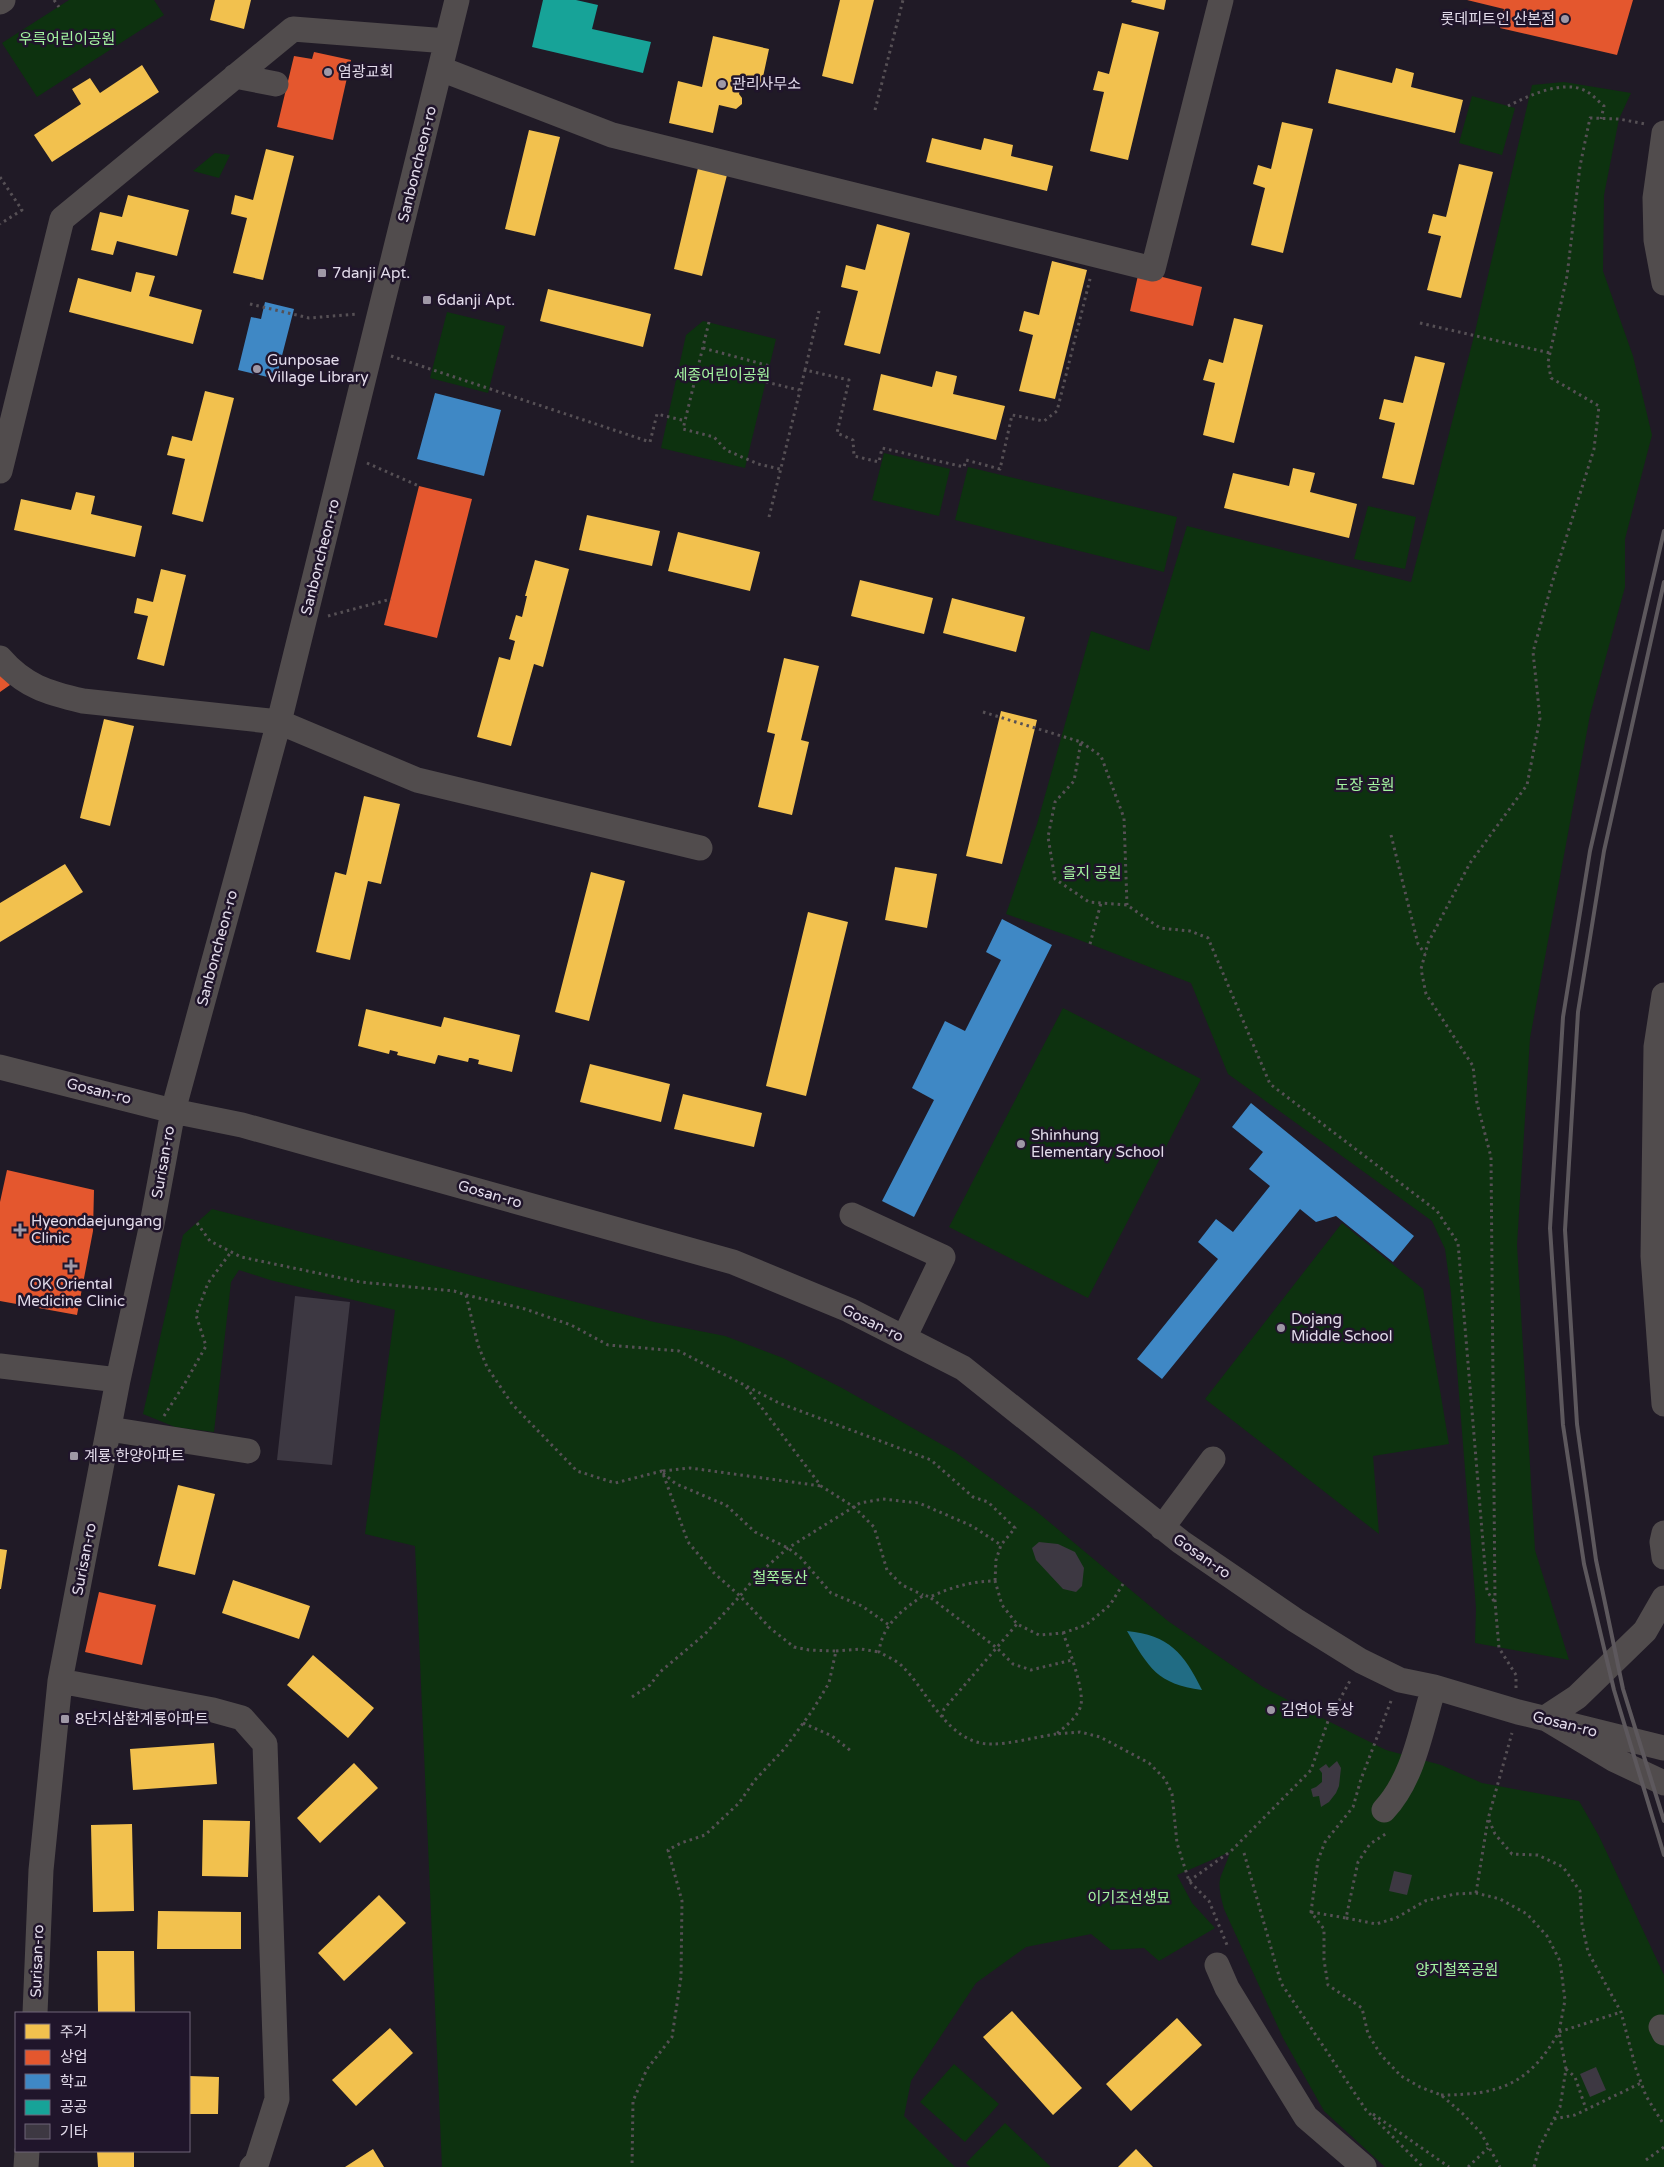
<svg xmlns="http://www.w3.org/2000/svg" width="1664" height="2167" viewBox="0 0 1664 2167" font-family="'Varela Round','Noto Sans KR',sans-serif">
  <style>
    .green { fill: #0d320f }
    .water { fill: #216c84 }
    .homes { fill: #f2c14e }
    .shops { fill: #e4572e }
    .schools { fill: #3f88c5 }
    .public { fill: #17a398 }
    .building { fill: #3d3842 }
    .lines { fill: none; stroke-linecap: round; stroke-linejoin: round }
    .path { stroke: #565055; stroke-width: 3; stroke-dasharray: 2.5 4; stroke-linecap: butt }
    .minor { stroke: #514c4d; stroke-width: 25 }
    .rail { stroke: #5d585d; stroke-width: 4 }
    .poi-dot { fill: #9f98a6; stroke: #20152b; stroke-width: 2 }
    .labels { text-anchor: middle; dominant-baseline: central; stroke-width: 5; stroke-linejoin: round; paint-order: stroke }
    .poi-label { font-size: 15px; fill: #e3dceb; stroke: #20152b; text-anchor: start }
    .park-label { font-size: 15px; fill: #a4f5a1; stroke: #20152b }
    .street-label { font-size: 15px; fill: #e3dceb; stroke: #20152b }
  </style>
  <rect width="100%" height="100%" fill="#201a26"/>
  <path class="green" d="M69,0h85l10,15 -127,82 -35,-54z
    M1564,82l67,11 -12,26 -15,76 -1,76 30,85 19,79 -27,104v48l-35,128 -60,323 -13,207 18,305 34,110 -94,-17 1,-35 -25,-315 -6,-44 -13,-28 -204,-147 -37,-91 -122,-47 -63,-22 31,-90 54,-193 58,20 38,-125 224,56 63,-246 58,-251z
    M1472,96l43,12 -13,47 -43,-12z
    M215,153l15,2 -11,23 -26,-7z
    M447,312l58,14 -17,67 -58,-15z
    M703,321l73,18 -31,129 -84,-20 25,-113z
    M884,453l66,16 -11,47 -67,-16z
    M968,467l209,50 -13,55 -209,-52z
    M1368,506l48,11 -11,52 -51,-10z
    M1063,1008l138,71 -113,219 -139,-71z
    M212,1209l442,113 71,14 58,22 59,30 113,64 81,59 132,110 95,66 65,34 58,29 55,15 41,18 97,18 20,35 65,139v192h-279l-61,-56 -41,-73 -59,-129c-9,-33 -3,-28 6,-57l-53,23 15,28 23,25 -56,33 -15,-13 -33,2 -20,-16 -65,13 -50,36 -65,98 -7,35 51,51h-513l-27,-621 -50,-12 30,-224 -125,-30 -31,-10 -8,12 -17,150 -39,-5 -32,-13 40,-179z
    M1342,1223l81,66 26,155 -76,12 6,78 -174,-135z
    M954,2064l45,40 -34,38 -45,-40z
    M1005,2123l46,44h-81l-4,-4z"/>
  <path class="water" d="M1127,1631c42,4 57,22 75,59 -45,-6 -53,-22 -75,-59z"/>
  <path class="homes" d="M215,0h36l-7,29 -34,-9z
    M840,0h34l-21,84 -31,-8z
    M1132,0h34l-2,10 -33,-8z
    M1122,23l37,9 -31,128 -38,-9 14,-59 -11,-2 5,-19 11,3z
    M713,36l56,13 -8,37 -19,-4 -3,12 3,4v6l-6,5 -17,-4 -6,28 -44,-10 9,-42 24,6z
    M142,65l17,27 -107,70 -18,-27 47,-31 -9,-15 18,-11 10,15z
    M1396,68l18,5 -3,14 52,13 -8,33 -127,-30 8,-34 56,14z
    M1282,122l31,7 -30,124 -32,-8 14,-57 -12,-4 5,-19 13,4z
    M529,130l31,7 -25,99 -30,-7z
    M932,138l49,12 3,-12 29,7 -2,11 42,10 -6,25 -121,-29z
    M266,149l28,7 -31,124 -30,-7 14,-55 -16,-4 4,-19 18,5z
    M1459,164l34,8 -32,126 -34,-8 14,-54 -13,-3 5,-19 13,3z
    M698,168l29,7 -25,101 -28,-7z
    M128,195l61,15 -12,46 -60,-15 -4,14 -22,-5 9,-38 22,5z
    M877,224l33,9 -30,121 -36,-9 14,-54 -17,-4 5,-22 19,5z
    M1052,261l35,9 -32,129 -36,-8 14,-56 -14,-4 5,-20 15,4z
    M136,272l19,4 -6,20 53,14 -9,34 -124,-32 9,-34 53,14z
    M548,289l103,25 -8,33 -103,-26z
    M1234,318l29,7 -29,118 -31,-8 12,-52 -12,-3 6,-21 14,4z
    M1415,356l30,7 -31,122 -32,-7 13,-55 -16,-4 5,-20 19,4z
    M936,371l21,5 -4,18 52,12 -9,34 -123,-30 8,-36 51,13z
    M205,391l29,7 -31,124 -31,-8 13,-55 -18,-4 5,-19 20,5z
    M1293,468l22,5 -5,19 47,12 -8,34 -125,-30 9,-35 56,13z
    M76,492l19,4 -4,18 51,12 -7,31 -121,-27 7,-31 50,11z
    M587,515l73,16 -8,35 -73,-16z
    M678,532l82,20 -10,39 -82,-20z
    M535,560l34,9 -26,98 -9,-3 -23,82 -34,-9 22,-80 11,3 5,-19 -6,-2 7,-24 6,2 5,-21h-2z
    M161,569l25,6 -22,91 -27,-7 11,-43 -14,-3 3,-15 16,4z
    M860,580l73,18 -9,36 -73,-18z
    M952,598l73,19 -9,35 -73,-19z
    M784,658l35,8 -18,74 8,2 -17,73 -34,-8 17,-73 -8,-2z
    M1001,711l36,9 -35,144 -36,-8z
    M104,719l30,7 -24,100 -30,-8z
    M364,796l36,8 -19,80 -13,-3 -18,79 -34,-8 19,-80 11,3z
    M65,864l18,28 -83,50v-39z
    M895,867l42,7 -10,54 -42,-8z
    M591,872l34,9 -36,140 -34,-9z
    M808,912l40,10 -42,174 -40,-10z
    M366,1009l75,18 3,-10 76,18 -8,37 -34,-8 1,-4 -8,-2h-2l-1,4 -30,-7 -3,9 -38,-9 1,-3 -8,-2 -1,4 -31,-8z
    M590,1064l80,20 -9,38 -81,-20z
    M683,1094l79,19 -8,34 -80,-18z
    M178,1485l37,9 -20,81 -37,-9z
    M0,1549l7,1 -6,39h-1z
    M233,1580l77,26 -11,33 -77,-26z
    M313,1655l61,53 -26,30 -61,-53z
    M214,1743l3,41 -84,6 -3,-41z
    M354,1763l24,25 -58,55 -23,-25z
    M203,1820l47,1 -2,56 -46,-1z
    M132,1824l2,87 -41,1 -2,-87z
    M379,1895l27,28 -62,58 -26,-28z
    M158,1911l83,1v37h-84z
    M97,1951h37l1,62h-37z
    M1012,2011l70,77 -29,27 -70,-78z
    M1177,2018l25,27 -71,66 -25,-27z
    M390,2028l23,25 -57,53 -24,-26z
    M189,2076l30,1 -1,37h-29z
    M373,2149l11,18h-39z
    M1136,2149l17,18h-35z
    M97,2151h37v16h-36z"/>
  <path class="shops" d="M1467,0h166l-16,55 -117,-27 4,-19z
    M314,52l37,8 -18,80 -56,-13 17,-71 18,3z
    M1139,271l63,16 -9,39 -63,-15z
    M419,486l53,13 -35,139 -53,-13z
    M0,671l10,14 -10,7z
    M7,1170l87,20 -1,41 -16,84 -77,-14v-99z
    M99,1592l57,13 -14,60 -57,-13z"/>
  <path class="schools" d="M265,302l29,7 -18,70 -38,-9 13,-53 10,2z
    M435,393l66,17 -17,66 -67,-17z
    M1002,919l50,26 -138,272 -32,-16 52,-101 -22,-12 33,-67 20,10 36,-71 -15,-8z
    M1251,1103l163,133 -21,26 -57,-46 -20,6 -16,-13 -138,170 -25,-20 81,-100 -20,-17 18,-23 17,13 37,-46 -21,-17 14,-17 -31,-25z"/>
  <path class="public" d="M543,0h33l22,5 -6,24 59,13 -8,31 -111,-26z"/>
  <path class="building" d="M295,1296l55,6 -18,163 -55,-5z
    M1039,1542l19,2 17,8 9,16 -2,18 -6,6 -13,-3 -27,-29 -4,-12z
    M1337,1761l4,7 -2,18 -3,7 -7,9 -8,5 -2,-11 -6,1 -2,-8 5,-2 6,-5v-9l-3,-4 7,-5 3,4z
    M1394,1871l18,4 -5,20 -18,-4z
    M1596,2067l10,23 -16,7 -10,-23z"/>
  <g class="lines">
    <path class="path" d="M54,0l5,7
      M1508,106c20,-10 55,-27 78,-15 6,3 12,10 18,15l-3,13
      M875,110l28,-110
      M0,177l22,33 -22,14
      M250,304l59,14 49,-4
      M709,322l-26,107 31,8 12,13 32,14 22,5
      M1420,323l130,30
      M703,348l67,18
      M391,356l259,86 7,-28 29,7
      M805,370l14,-59
      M766,382l33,8
      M367,463l52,23
      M769,517l36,-147 44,10 -12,53 16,7 1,16 25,6 3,-14 82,19 2,-7 34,9 12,-54 32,6 13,-10 34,-136
      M328,616l63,-17
      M983,712l98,30 -7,39 -19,21 -7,35 7,42 34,23 38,3 33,23 30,3 18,7 62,146 167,127 21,32 29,348 7,10
      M1081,742l20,14 23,62 3,87
      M1391,835l27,109 7,10
      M1090,944l11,-41
      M197,1223l13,18 31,16 119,25 94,9 12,4 12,50 9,22 25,37 65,67 38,12 47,-12 26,71 26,31 26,23 30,32 24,19 15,3 27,1 -7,32 -17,28 -27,37 -30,32 -16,23 -34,32 -24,8 -13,7 14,51 -1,76 -9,60 -25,32 -14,32 -1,66
      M466,1295l59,14 46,16 37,20 71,6 100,52 152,57 42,37 15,5 27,26 -14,17
      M746,1387l75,99 33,21 20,20 13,43 15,15 21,10
      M164,1416l21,-33 21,-37 -10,-31 12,-32 23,-31
      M663,1471l27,-3 131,18
      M663,1473l13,11 50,21 29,27 33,16 12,9 31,36 31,13 27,19
      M931,1598l66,50 16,16 18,6 41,-10
      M1063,1633l23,-8 24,-20 13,-21
      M836,1651l25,-2 18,3
      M1516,1688v-13l-17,-27 -4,-46 -4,-445 -14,-54 -4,-37 -47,-72 -5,-25 7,-26 42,-80 57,-78 13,-67 -7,-66 19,-69 42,-134 5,-43 -48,-28 -3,-16 19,-86 13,-110 10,-48 29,1 26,5
      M632,1697l18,-12 10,-13 45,-38 35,-38 17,-21 31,-27 72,-45 23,-4 36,4 53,23 29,19 -5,15 -1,21
      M1391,1701l-30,78 -8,28 -28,35 -7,18 -7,52 13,17v31l4,25 34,23 6,26 13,21 20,21 19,11 21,8 21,18 19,20 19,34
      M942,1717l2,-8 73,-85
      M803,1723l29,13 19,15
      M1056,1734c-19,3 -46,10 -64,10 -44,1 -64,-53 -90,-78 -6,-6 -16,-10 -23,-14 3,-27 23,-42 45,-57l6,2c21,-10 43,-16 65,-16l7,24 15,19 22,11 24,-2c6,16 21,56 18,72 -3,12 -16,22 -25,29l24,-2 20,5 49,26 16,16 7,15 5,49 12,38 20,20 18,44
      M1489,1820l6,14 17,20 26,1 25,12 17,24 2,33 6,28 33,60 15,57 10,27 18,29
      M1244,1853l37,130 85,127 57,57
      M1189,1881l42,-30 80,-81 17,-49 23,-42
      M1476,1893l12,-74 24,-86
      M1311,1912l35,6 12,-56 12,-18 17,-11
      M1346,1918l30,6 20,-6 29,-17 30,-7 21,-1 24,6 27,15 20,22 13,25 5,39 -6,32 7,37 -6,38 -21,41 -5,19
      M1566,2069l9,8 11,32
      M1441,2095c58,0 88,-10 118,-63l62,-20
      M1373,2114l76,53
      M1554,2119l21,-4 66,-32
      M1646,2160l18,-13
      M1468,2167l20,-19"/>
    <path class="minor" d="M0,2l3,-2
      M441,69l171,66 541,134 68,-269
      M235,76l41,8
      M1664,133l-9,65 1,42 8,43
      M0,471l62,-252 231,-190 154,12
      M0,658c24,28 48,35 83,43l196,21 138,58 283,68
      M1664,995l-8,52 -3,209 11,148
      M0,1067l173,44 69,14 491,137 116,48 114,58 218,174 114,78 66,41 39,19 34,7 84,25 146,36
      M852,1215l91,42 -39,81
      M0,1366l118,14
      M109,1429l139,22
      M1162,1528l51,-69
      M1664,1533l-2,9 2,15
      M1664,1598l-19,33 -68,66 -32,21 70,42 49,23
      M60,1681l153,29 29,8 23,26 12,355 -20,63 -5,5
      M1384,1810c30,-32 37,-81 50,-123
      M1217,1965l10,23 79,129 58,50
      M35,2013l6,-143 19,-189 58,-301 34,-156 21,-113 106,-389 178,-722
      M1661,2027l3,6
      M26,2167l1,-16"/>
    <path class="rail" d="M1664,531l-74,320 -27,166 -13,211 13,197 21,139 30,126 50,165
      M1664,582l-60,269 -26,161 -13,218 12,194 19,136 27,129 41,132"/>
  </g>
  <g class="poi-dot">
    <circle cx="1565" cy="19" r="5"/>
    <circle cx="328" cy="72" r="5"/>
    <circle cx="722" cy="84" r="5"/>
    <rect x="317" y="268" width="10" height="10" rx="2.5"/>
    <rect x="422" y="295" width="10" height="10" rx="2.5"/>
    <circle cx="257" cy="369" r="5"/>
    <circle cx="1021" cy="1144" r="5"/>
    <path d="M17.5 1222.5h5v5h5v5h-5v5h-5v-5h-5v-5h5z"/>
    <path d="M68.5 1258.5h5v5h5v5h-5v5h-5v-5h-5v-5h5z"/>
    <circle cx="1281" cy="1328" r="5"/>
    <rect x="69" y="1451" width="10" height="10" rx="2.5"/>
    <circle cx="1271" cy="1710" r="5"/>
    <rect x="60" y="1714" width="10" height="10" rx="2.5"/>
  </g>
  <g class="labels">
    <g class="poi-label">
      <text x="1555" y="19" text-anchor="end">롯데피트인 산본점</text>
      <text x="338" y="72">염광교회</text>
      <text x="732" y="84">관리사무소</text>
      <text x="332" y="273">7danji Apt.</text>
      <text x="437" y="300">6danji Apt.</text>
      <text x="267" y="360">Gunposae<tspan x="267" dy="17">Village Library</tspan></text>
      <text x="1031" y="1135">Shinhung<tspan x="1031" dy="17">Elementary School</tspan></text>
      <text x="31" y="1221">Hyeondaejungang<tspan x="31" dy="17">Clinic</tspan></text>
      <text x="71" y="1284" text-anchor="middle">OK Oriental<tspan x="71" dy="17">Medicine Clinic</tspan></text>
      <text x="1291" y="1319">Dojang<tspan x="1291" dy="17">Middle School</tspan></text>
      <text x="84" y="1456">계룡.한양아파트</text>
      <text x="1281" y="1710">김연아 동상</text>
      <text x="75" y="1719">8단지삼환계룡아파트</text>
    </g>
    <g class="park-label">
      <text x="67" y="39">우륵어린이공원</text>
      <text x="722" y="375">세종어린이공원</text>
      <text x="1365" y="785">도장 공원</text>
      <text x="1092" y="873">을지 공원</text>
      <text x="780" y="1578">철쭉동산</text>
      <text x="1129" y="1898">이기조선생묘</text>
      <text x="1457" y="1970">양지철쭉공원</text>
    </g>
    <g class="street-label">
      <text transform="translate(417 164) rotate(-76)">Sanboncheon-ro</text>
      <text transform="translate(320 557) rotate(-76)">Sanboncheon-ro</text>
      <text transform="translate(217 948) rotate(-75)">Sanboncheon-ro</text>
      <text transform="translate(99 1091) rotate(14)">Gosan-ro</text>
      <text transform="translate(163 1162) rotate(-80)">Surisan-ro</text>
      <text transform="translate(490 1194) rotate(16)">Gosan-ro</text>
      <text transform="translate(873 1323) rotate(26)">Gosan-ro</text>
      <text transform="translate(1202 1556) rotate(35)">Gosan-ro</text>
      <text transform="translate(84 1559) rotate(-79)">Surisan-ro</text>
      <text transform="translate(1565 1724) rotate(14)">Gosan-ro</text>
      <text transform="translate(37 1961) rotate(-88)">Surisan-ro</text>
    </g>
  </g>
  <rect x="15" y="2012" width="175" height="140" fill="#20152b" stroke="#6e6578"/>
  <rect x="25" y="2024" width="25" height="15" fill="#f2c14e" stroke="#6e6578"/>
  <text x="60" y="2037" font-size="15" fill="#e3dceb">주거</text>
  <rect x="25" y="2050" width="25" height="15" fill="#e4572e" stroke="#6e6578"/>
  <text x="60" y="2062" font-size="15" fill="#e3dceb">상업</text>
  <rect x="25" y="2074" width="25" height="15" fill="#3f88c5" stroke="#6e6578"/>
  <text x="60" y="2087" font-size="15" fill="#e3dceb">학교</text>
  <rect x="25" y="2100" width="25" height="15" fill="#17a398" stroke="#6e6578"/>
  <text x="60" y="2112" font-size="15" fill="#e3dceb">공공</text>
  <rect x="25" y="2124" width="25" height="15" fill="#3d3842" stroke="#6e6578"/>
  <text x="60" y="2137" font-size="15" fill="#e3dceb">기타</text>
</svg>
